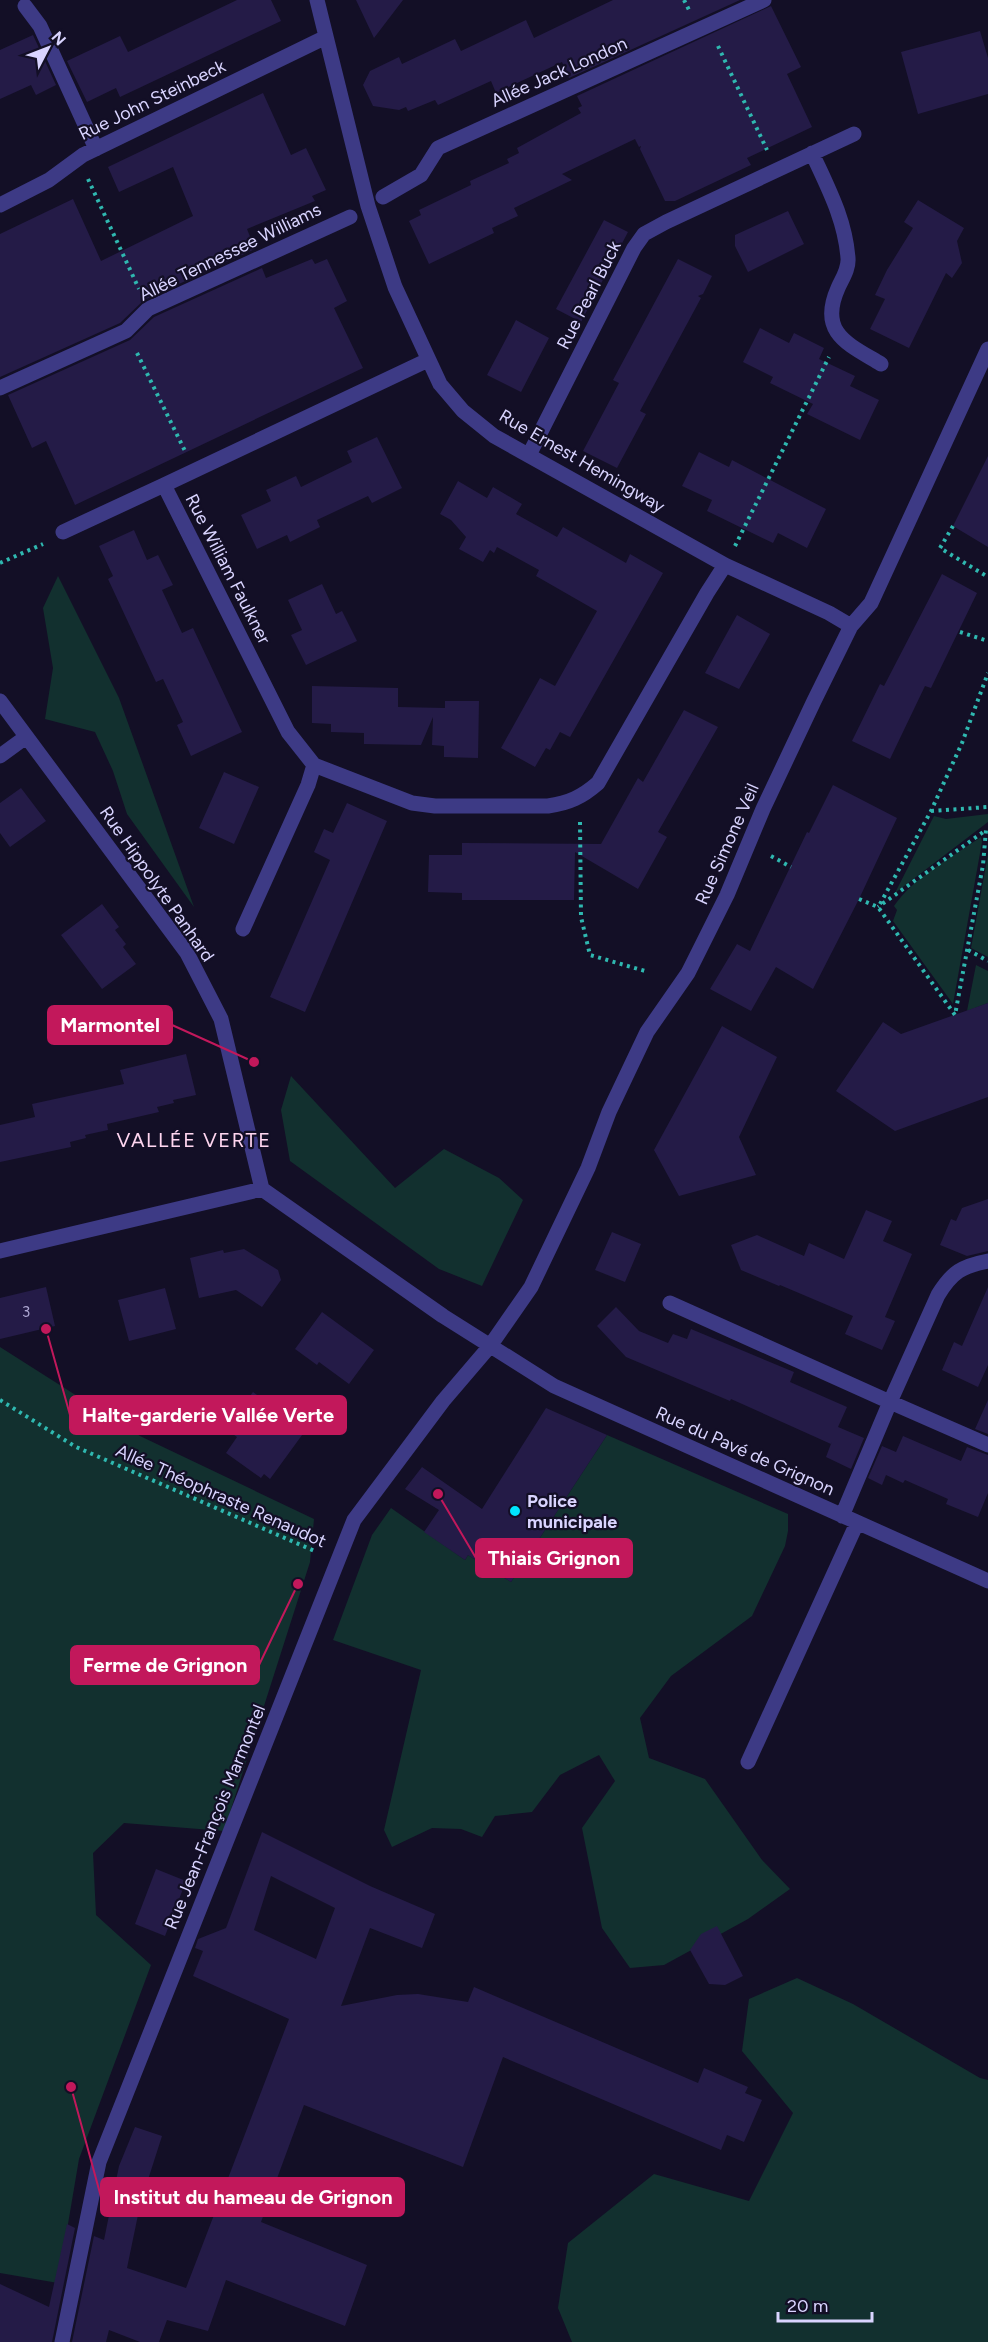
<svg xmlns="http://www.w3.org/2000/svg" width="988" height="2342" viewBox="0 0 988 2342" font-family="Figtree,sans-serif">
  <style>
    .green { fill: #12302f }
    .building { fill: #241b47; fill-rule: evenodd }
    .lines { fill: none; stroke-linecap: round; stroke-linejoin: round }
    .path { stroke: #2fb8b0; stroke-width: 4; stroke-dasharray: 3 4.5; stroke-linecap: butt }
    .minor { stroke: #3d3a85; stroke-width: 15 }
    .poi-dot { fill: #00e5ff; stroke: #130f26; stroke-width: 2 }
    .labels { text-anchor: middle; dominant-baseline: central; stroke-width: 4.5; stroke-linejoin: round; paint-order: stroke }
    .number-label { font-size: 15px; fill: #aca6d1 }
    .street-label { font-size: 18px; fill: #d9d4ff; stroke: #130f26 }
    .poi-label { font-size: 18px; font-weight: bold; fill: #d9d4ff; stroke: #130f26; text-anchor: start }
    .neighbourhood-label { font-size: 20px; letter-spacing: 1.5px; fill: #ffd6f0; stroke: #130f26 }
    .leader { fill: none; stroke: #c2185b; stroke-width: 2 }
    .callout-dot { fill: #c2185b; stroke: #130f26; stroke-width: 2 }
    .callout { fill: #c2185b; stroke: #c2185b; stroke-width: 2 }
    .callout-label { font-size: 20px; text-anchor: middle; font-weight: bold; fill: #fff }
  </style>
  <rect width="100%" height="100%" fill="#130f26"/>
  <path class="green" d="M58,576l61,122 75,209 -67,-93 -14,-43 -18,-39 -50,-13 8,-51 -10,-60z
    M988,814v8l-93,71 39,-77 12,3z
    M981,837l1,5 -29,162 -60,-83 4,-11 -3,-4c20,-29 58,-49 87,-69z
    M988,854v103l-17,-9z
    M976,965l12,6v32l-21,8z
    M291,1076l104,112 49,-39 55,29 24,22 -41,86 -43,-17 -149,-108 -9,-51z
    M0,1347l140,89 174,83 -4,43 -86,269 -100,-8 -31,30 3,62 55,50 -72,194 -21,124 -58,-10z
    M607,1435l181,79v17l-3,15 -33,70 -81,60 -31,42 9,40 56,21 57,81 28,29 -42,30 -84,46 -34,3 -28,-40 -20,-100 33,-47 -16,-26 -39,20 -28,37 -37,4 -13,21 -21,-8 -29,-1 -40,19 -8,-17 37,-160 -88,-30 39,-105 19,-27 74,52 3,-5 43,27z
    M797,1978l56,26 127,74 8,2v262h-416l-14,-34 10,-65 86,-69 95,27 44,-88 -51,-62 7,-52z"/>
  <path class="building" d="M237,0h34l10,21 -161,76 -4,-9 -29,14 -20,-41 53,-25 8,16z
    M356,0h47l-29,38z
    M613,0h127l-171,78 -7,-16 -66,31 -5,-12 -53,24 -3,-5 -27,11 -2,-4 -7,3 -26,-4 -10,-21 7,-14 29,-14 3,7 53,-25 6,12 65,-31 8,18z
    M771,6l30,61 -14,7 25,53 -65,31 4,7 -76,36h-10l-25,-52 1,-3 -2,1 -4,-8 -73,35 10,6 -58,28 4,8 -26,12 2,5 -65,31 -20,-43 12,-6 -2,-5 52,-25 -1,-4 39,-18 -2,-4 12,-6 -2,-5 64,-35 -3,-5 4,-2 -5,-10z
    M980,31l8,27v36l-70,20 -17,-62z
    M33,35l23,50 -20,10 -5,-10 -31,14v-49z
    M263,93l28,62 15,-7 20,42 -14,6 3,5 -68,28 8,20 -111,51 -24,23 -120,54v-143l73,-35 28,62 92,-45 -20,-49 -54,25 -11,-25z
    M918,200l46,28 -7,13 5,22 -10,15 -6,-5 -37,75 -39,-19 15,-30 -10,-4 12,-25 26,-42 -9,-6z
    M788,211l16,33 -56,28 -13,-26v-11z
    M604,220l24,12 -47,90 -25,-13z
    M312,259l3,5 12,-5 20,42 -13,7 29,60 -288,137 -29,-64 -14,7 -24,-53 122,-55 24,-23 108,-49 4,10z
    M678,259l34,17 -9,18 -5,2 3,2 -61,113 6,3 -29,54 -34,-17 36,-68 -6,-3z
    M516,320l33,18 -28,54 -34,-17z
    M760,328l29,15 5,-10 30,15 -5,11 36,17 -5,10 29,14 -19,40 -53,-26 6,-10 -43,-21 3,-6 -30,-15z
    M377,437l25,51 -30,15 -4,-7 -51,24 3,7 -30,15 -3,-7 -30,14 -16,-34 30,-14 -5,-11 30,-14 5,11 51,-25 -5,-11z
    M699,452l30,15 3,-7 94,49 -19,39 -29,-15 -5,10 -66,-32 5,-11 -30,-14z
    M988,456v91l-35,-21z
    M458,481l29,17 6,-11 29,17 -6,10 41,23 6,-10 63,36 4,-9 33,19 -93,164 -10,-5 -10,18 -4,-2 -11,19 -34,-19 39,-70 15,8 42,-75 -61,-35 3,-6 -42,-23 -3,6 -4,-3 -7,12 -24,-13 7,-12 -15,-17 -11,-6z
    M134,530l13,30 11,-5 15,30 -11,5 20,43 11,-5 49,104 -51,24 -14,-31 6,-3 -20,-43 -7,3 -48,-103 5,-3 -14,-30z
    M942,574l35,19 -46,95 -6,-2 -35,73 -38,-18 28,-57 4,2z
    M322,584l14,30 6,-3 15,30 -51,24 -15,-30 11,-5 -14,-30z
    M737,615l33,19 -31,55 -34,-16z
    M312,686l86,2v19l47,1v-7h34l-1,57 -34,-1v-11l-12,-1 1,-28 -12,28 -57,-1v-11l-33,-1v-8l-19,-1z
    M684,710l34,17 -60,105 9,5 -29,52 -63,-37 -1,48h-112v-7l-34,-1 1,-37h33v-12l139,1 37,-66 5,4z
    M224,772l35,15 -25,57 -35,-16z
    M833,785l64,33 -38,81 -46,90 -37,-22 -25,44 -41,-22 27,-45 13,7 57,-119 2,1z
    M21,788l25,33 -36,26 -10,-14v-30z
    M347,803l40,18 -82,191 -35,-15 60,-137 -16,-8 10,-23 9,4z
    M102,904l17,23 -4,3 11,14 -3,3 13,17 -34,25 -41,-54z
    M988,1003v94l-93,34 -59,-40 47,-69 18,12z
    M722,1026l55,31 -38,80 17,38 -77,21 -25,-46z
    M186,1054l10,41 -23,5 1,3 -17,4 2,5 -52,12 1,6 -23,5 1,3 -16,4 1,5 -71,15v-37l35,-8 -3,-13 92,-20 -4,-14z
    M988,1199v52l-21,5 -27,-11 11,-26 5,2 6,-13z
    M866,1210l26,11 -9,20 29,13 -27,63 10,4 -13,29 -37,-16 8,-18 -73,-31 -1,1 -38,-16 -10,-25 26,-10 47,21 5,-13 35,16z
    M612,1232l29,12 -16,38 -30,-12z
    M244,1249l34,21 3,10 -19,27 -26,-17 -37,8 -9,-40 33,-8 1,3z
    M46,1287l9,39 -55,13v-41z
    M988,1287v78l-10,22 -36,-17 12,-28 8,4z
    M165,1288l11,41 -47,12 -11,-41z
    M616,1307l23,24 29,12 5,-9 14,5 4,-10 103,43 -4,10 57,25 -9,20 26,11 -13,31 -25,-12 6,-16 -1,3 -100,-45 -1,2 -104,-44 -29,-31z
    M322,1312l52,38 -25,34 -30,-22 -2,3 -22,-16z
    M253,1392l52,39 -35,48 -6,-5 -3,4 -35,-25 11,-16 -11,-8z
    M988,1400v34l-13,-5z
    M546,1408l61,27 -96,147 -43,-27 -3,5 -41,-28 15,-22 -34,-21 17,-22 60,42z
    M903,1436l58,25 6,-14 21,8v38l-10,24 -32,-13 2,-5 -43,-19 -2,3 -17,-8 -4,10 -14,-7 14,-32 14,6z
    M262,1832l108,54 65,28 -13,34 -52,-20 -29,78 56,-11 21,-1 50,8 6,-15 224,96 6,-15 44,19 -3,6 17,7 -18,42 -17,-7 -6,15 -218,-93 -40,110 -159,-62 -43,117 106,43 -22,61 -119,-46 -18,51 -41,-11 -8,22h-19l-31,-12 -3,12h-34l22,-106 10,4 15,-74 16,-39 27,9 -16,50h-2l-17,82 59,20 103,-269 -96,-43 10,-25 -8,-3 3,-9 28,-11zM271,1876l64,32 -19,51 -62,-29z
    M156,1869l30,12 -21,55 -30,-12z
    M717,1926l26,50 -18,9 -16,-1 -19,-34 11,-16z
    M67,2224l8,4 -23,114h-52v-58l49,23z"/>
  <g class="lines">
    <path class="path" d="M684,0l5,10
      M718,46l49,104
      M88,179l51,110
      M137,353l48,98
      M953,526l-13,22 48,29
      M735,546l94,-189
      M0,563l43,-19
      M960,632l28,9
      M931,811l57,-4
      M580,822l1,95 9,38 55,16
      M771,856l20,11
      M859,899l19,8 77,108 28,-150 3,-35 -108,77
      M880,904l51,-93 31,-68 26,-70
      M968,950l20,11
      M0,1400l76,47 241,105"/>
    <path class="minor" d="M317,0l51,206 27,81 45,97 23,27 31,25 231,129 104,48 22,13
      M25,6l15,20 56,123
      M812,153c16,35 33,66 36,105 1,11 -6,21 -10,30 -20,45 10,56 43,76
      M383,197l38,-22 17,-27 326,-148
      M0,205l49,-25 34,-25 243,-118
      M428,360l-264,125 124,247 26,33 98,38 23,3h113c21,-3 34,-9 50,-23l109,-190 18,-28
      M0,388l126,-57 22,-22 202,-92
      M529,455l105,-207 10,-14 22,-12 188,-88
      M63,532l101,-47
      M0,701l187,252 34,66 41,170 181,127 111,70 434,195
      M0,756l26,-19
      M243,929l65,-144 6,-20
      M0,1251l262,-62
      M988,1261c-26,5 -36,11 -50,34l-48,107 98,43
      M670,1303l220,99 -48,114
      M748,1762l109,-239
      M62,2342l37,-180 255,-642 89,-119 47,-55 41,-59 57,-119 21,-56 38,-80 41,-59 39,-78 36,-86 51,-108 37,-75 20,-23 117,-254"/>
  </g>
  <circle class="poi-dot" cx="515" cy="1511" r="6"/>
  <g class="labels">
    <g class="number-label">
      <text x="26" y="1312">3</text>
    </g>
    <g class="street-label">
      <text transform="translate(559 72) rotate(-24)">Allée Jack London</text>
      <text transform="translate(152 100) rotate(-26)">Rue John Steinbeck</text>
      <text transform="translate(230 252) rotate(-26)">Allée Tennessee Williams</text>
      <text transform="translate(589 295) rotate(-63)">Rue Pearl Buck</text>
      <text transform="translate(582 461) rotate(30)">Rue Ernest Hemingway</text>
      <text transform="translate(228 569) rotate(63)">Rue William Faulkner</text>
      <text transform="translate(727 844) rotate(-66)">Rue Simone Veil</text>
      <text transform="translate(157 884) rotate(55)">Rue Hippolyte Panhard</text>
      <text transform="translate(745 1451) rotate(24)">Rue du Pavé de Grignon</text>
      <text transform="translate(221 1496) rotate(24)">Allée Théophraste Renaudot</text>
      <text transform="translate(215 1817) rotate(-68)">Rue Jean-François Marmontel</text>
    </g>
    <g class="poi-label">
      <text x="527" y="1501">Police<tspan x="527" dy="21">municipale</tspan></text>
    </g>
    <g class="neighbourhood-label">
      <text x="194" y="1140">VALLÉE VERTE</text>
    </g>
  </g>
  <path class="leader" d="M254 1062L172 1025M46 1329L70 1415M438 1494L476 1558M298 1584L259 1665M71 2087L101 2197"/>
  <g class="callout-dot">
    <circle cx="254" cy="1062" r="6"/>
    <circle cx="46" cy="1329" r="6"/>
    <circle cx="438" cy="1494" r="6"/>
    <circle cx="298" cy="1584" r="6"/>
    <circle cx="71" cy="2087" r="6"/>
  </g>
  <g class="callout">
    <rect x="48" y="1006" width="124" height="38" rx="6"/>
    <rect x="70" y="1396" width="276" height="38" rx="6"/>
    <rect x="476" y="1539" width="156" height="38" rx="6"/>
    <rect x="71" y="1646" width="188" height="38" rx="6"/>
    <rect x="101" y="2178" width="303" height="38" rx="6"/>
  </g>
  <g class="callout-label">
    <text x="110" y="1032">Marmontel</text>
    <text x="208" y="1422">Halte-garderie Vallée Verte</text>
    <text x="554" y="1565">Thiais Grignon</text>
    <text x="165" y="1672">Ferme de Grignon</text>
    <text x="253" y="2204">Institut du hameau de Grignon</text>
  </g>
  <g transform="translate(48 48) rotate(48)" stroke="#130f26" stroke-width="4.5" paint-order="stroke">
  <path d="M0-4.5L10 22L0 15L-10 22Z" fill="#d9d4ff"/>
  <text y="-9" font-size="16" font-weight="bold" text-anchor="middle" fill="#d9d4ff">N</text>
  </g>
  <path d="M778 2312v9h94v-9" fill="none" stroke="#d9d4ff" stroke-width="3"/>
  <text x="787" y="2312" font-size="18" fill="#d9d4ff" stroke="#130f26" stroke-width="4.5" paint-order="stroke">20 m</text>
</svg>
